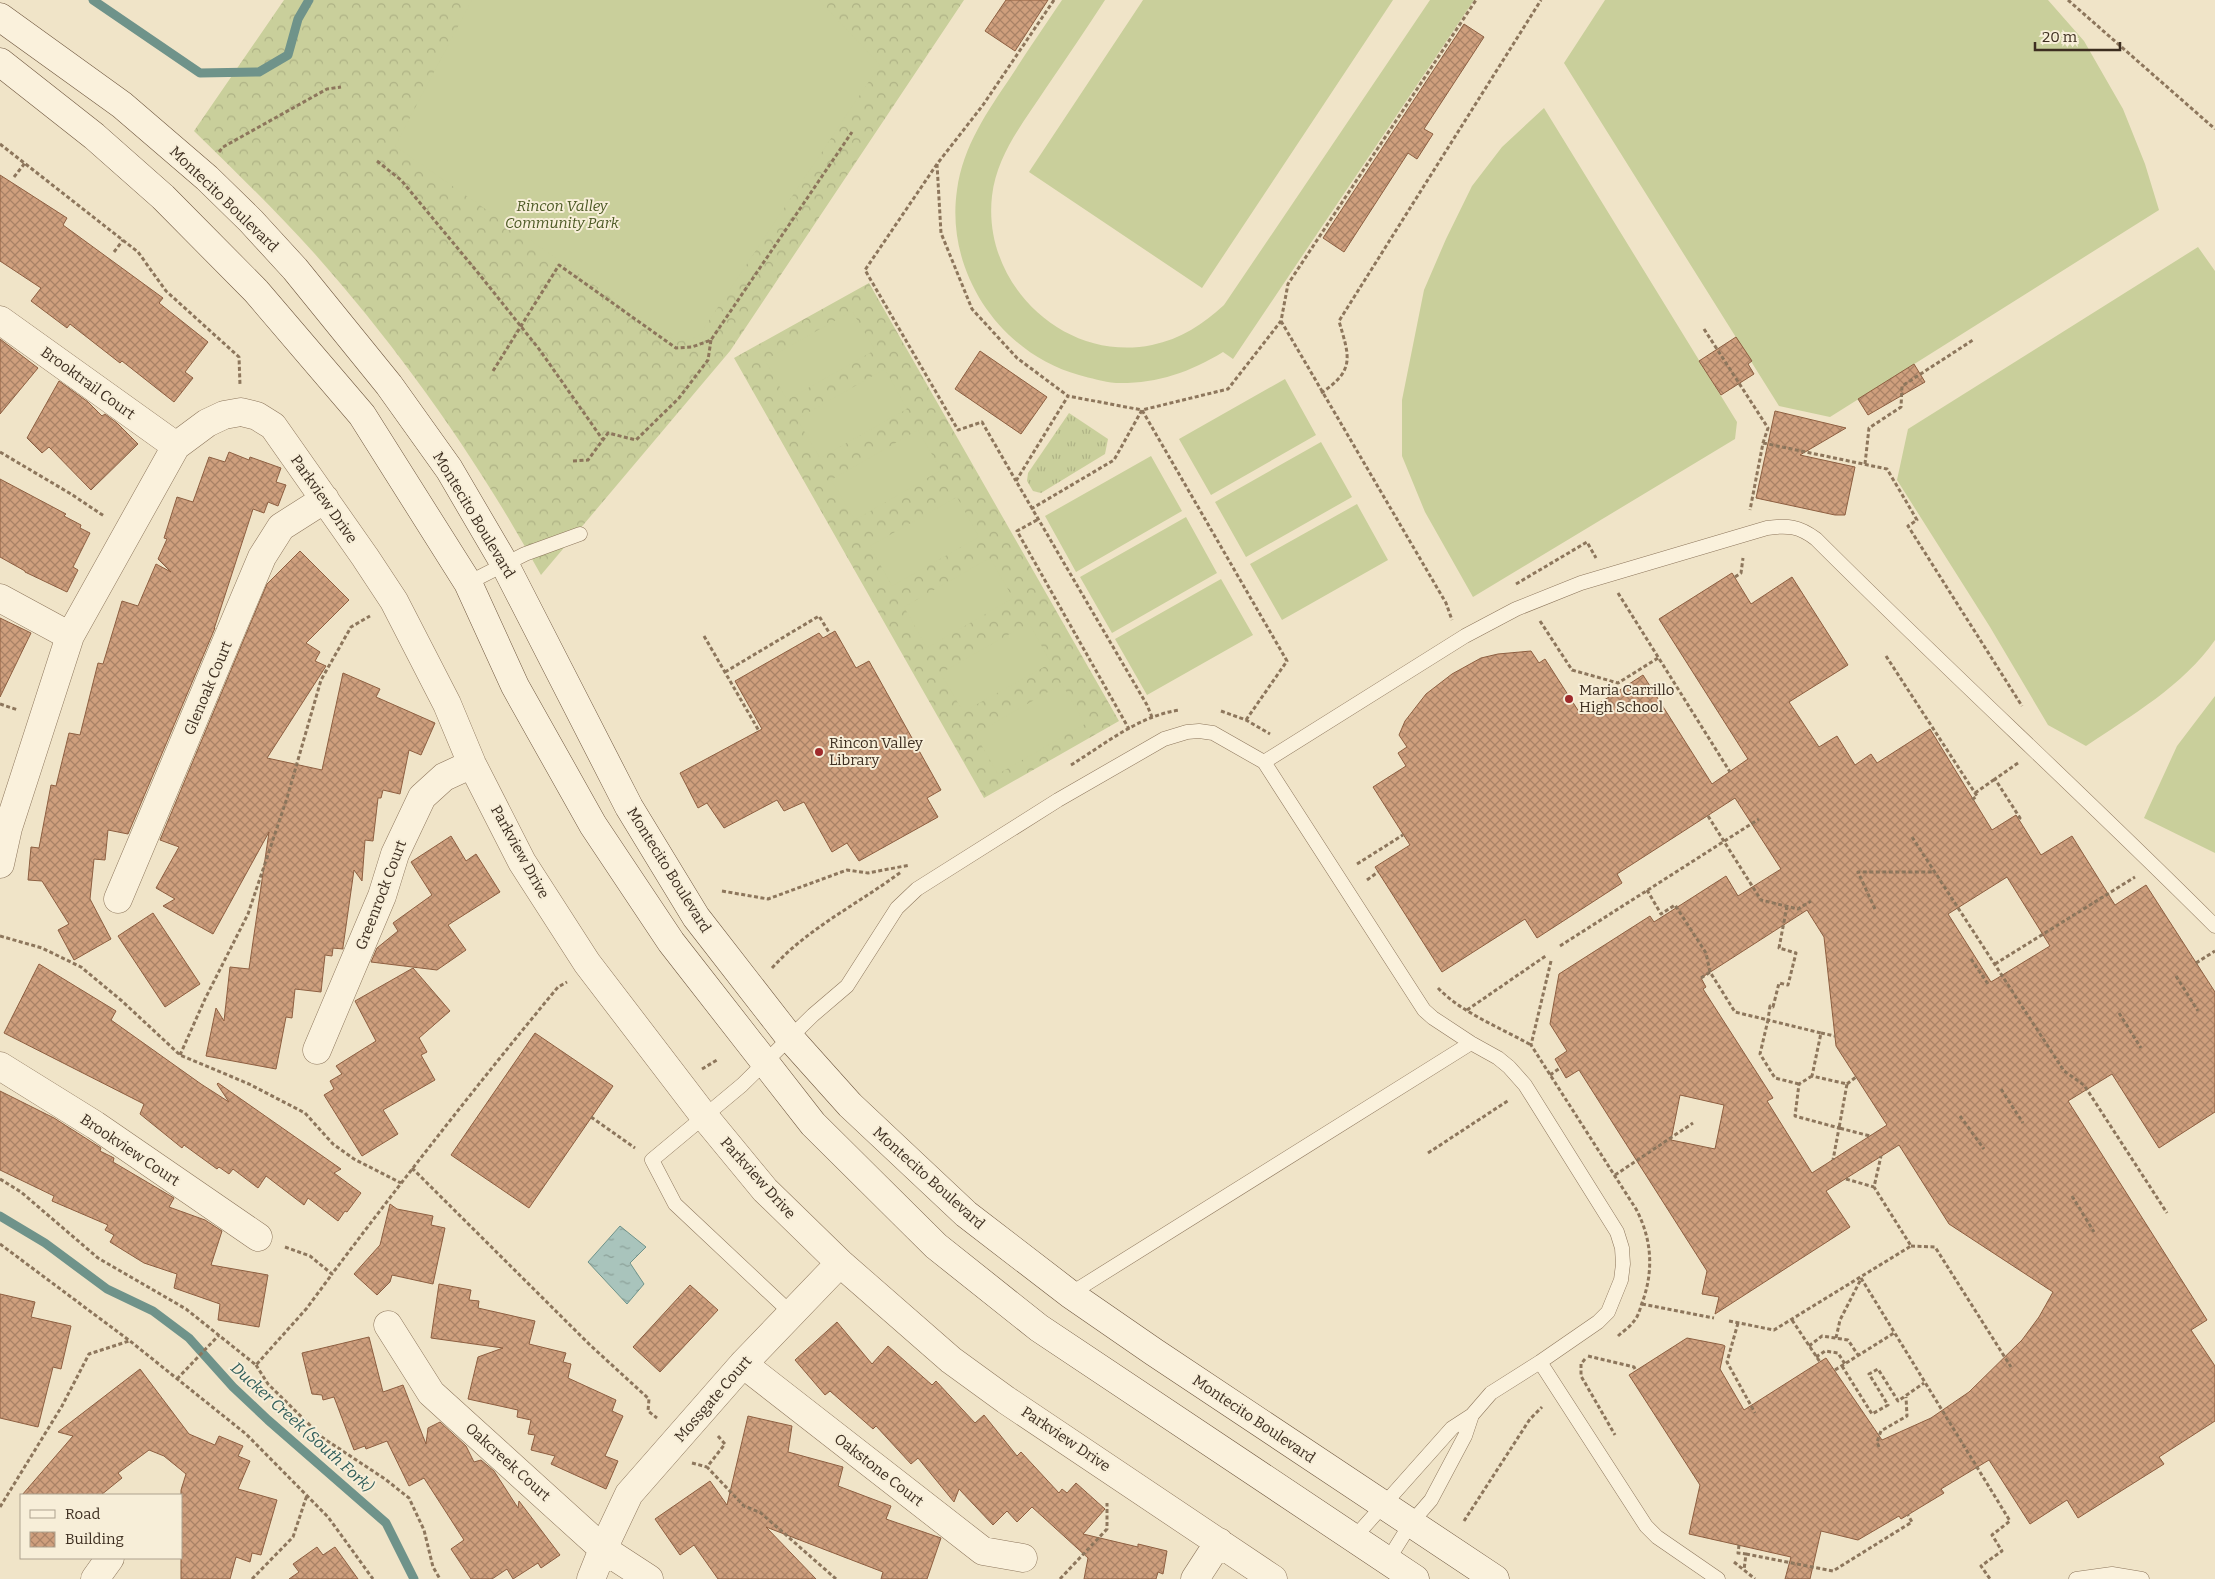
<svg xmlns="http://www.w3.org/2000/svg" width="2215" height="1579" viewBox="0 0 2215 1579" font-family="Bitter,serif">
  <style>
    .grass { fill: url(#grass-tufts) }
    .forest { fill: url(#forest-crowns) }
    .pitch { fill: #c9cf9b }
    .water { fill: url(#water-ripples); stroke: #6f938a }
    .lines { fill: none; stroke-linecap: round; stroke-linejoin: round }
    .stream { stroke: #6f938a; stroke-width: 9 }
    .building { fill: url(#building-cross-hatch); stroke: #8d5f41; fill-rule: evenodd }
    .lane-casing { stroke: #8d765c; stroke-width: 15 }
    .street-casing { stroke: #8d765c; stroke-width: 29 }
    .secondary-casing { stroke: #6f573f; stroke-width: 29 }
    .path { stroke: #8d765c; stroke-width: 3; stroke-dasharray: 4 2.5; stroke-linecap: butt }
    .lane { stroke: #faf1dc; stroke-width: 14 }
    .street { stroke: #faf1dc; stroke-width: 28 }
    .secondary { stroke: #faf1dc; stroke-width: 28 }
    .poi-dot { fill: #9e2a2b; stroke: #f7eed8; stroke-width: 2 }
    .labels { text-anchor: middle; dominant-baseline: central; stroke-width: 4; stroke-linejoin: round; paint-order: stroke }
    .street-label { font-size: 15px; fill: #3d2e20; stroke: #f7eed8 }
    .park-label { font-size: 15px; font-style: italic; fill: #4d5a26; stroke: #f7eed8 }
    .poi-label { font-size: 15px; fill: #3d2e20; stroke: #f7eed8; text-anchor: start }
    .water-label { font-size: 16px; font-style: italic; fill: #2f5d5a; stroke: #f7eed8 }
  </style>
  <defs>
    <pattern id="grass-tufts" width="24" height="20" patternUnits="userSpaceOnUse" patternTransform="scale(1.25)"><rect width="24" height="20" fill="#c9cf9b"/><path d="M3 7l-1-3M5 7V3M7 7l1-3M15 17l-1-3M17 17v-4M19 17l1-3" fill="none" stroke="#aeb285"/></pattern>
    <pattern id="forest-crowns" width="20" height="18" patternUnits="userSpaceOnUse" patternTransform="scale(1.25)"><rect width="20" height="18" fill="#c9cf9b"/><path d="M2 6a3 3 0 1 1 6 0M12 15a3 3 0 1 1 6 0" fill="none" stroke="#aeb285"/></pattern>
    <pattern id="water-ripples" width="26" height="14" patternUnits="userSpaceOnUse" patternTransform="scale(1.25)"><rect width="26" height="14" fill="#a9c4bc"/><path d="M2 4q2-2 4 0t4 0M15 11q2-2 4 0t4 0" fill="none" stroke="#8ba098"/></pattern>
    <pattern id="building-cross-hatch" width="8" height="8" patternUnits="userSpaceOnUse" patternTransform="scale(1.25)"><rect width="8" height="8" fill="#cf9f7d"/><path d="M0 0l8 8M0 8l8-8" fill="none" stroke="#a98266"/></pattern>
  </defs>
  <rect width="100%" height="100%" fill="#f0e4c8"/>
  <path class="grass" d="M1069,413l39,26 -3,15 -64,39 -8,-2 -6,-10 1,-8z"/>
  <path class="forest" d="M284,0h680l-234,351 -189,224c-63,-115 -140,-224 -227,-322 -38,-42 -79,-82 -120,-122z
    M869,283l250,438 -135,77 -250,-440z"/>
  <path class="pitch" d="M472,0h347l61,65 -182,272 -22,5 -281,-196z
    M1062,0h43c-19,29 -39,59 -59,88 -22,34 -49,66 -54,108 -10,88 72,167 160,149 29,-6 51,-21 72,-40l206,-305h44l-241,359 -10,-7c-34,21 -68,32 -107,31 -13,-1 -25,-5 -37,-8 -79,-22 -134,-103 -122,-185 6,-44 30,-78 55,-115 16,-25 33,-50 50,-75z
    M1143,0h250l-191,288 -173,-116z
    M1605,0h443l36,41 39,68 22,55 14,46 -329,207 -51,-11 -215,-343z
    M1544,108l193,314 -2,17 -262,158 -48,-85 -23,-56v-56l22,-110 22,-51 26,-53 30,-39z
    M2198,247l17,24v369c-32,46 -83,75 -129,106l-38,-21 -58,-98 -93,-147 11,-51z
    M852,311l23,39 -88,50 -22,-40z
    M885,369l22,40 -87,49 -23,-39z
    M1285,379l31,56 -105,60 -32,-56z
    M918,430l23,40 -86,50 -24,-40z
    M1321,442l31,55 -106,60 -31,-55z
    M1151,456l31,55 -106,61 -31,-56z
    M957,497l22,40 -87,49 -22,-40z
    M1357,504l31,56 -106,60 -32,-56z
    M1186,517l31,56 -105,60 -32,-56z
    M990,558l23,40 -86,50 -23,-41z
    M1221,579l32,56 -106,60 -32,-56z
    M1029,623l22,40 -88,49 -22,-39z
    M1062,684l23,40 -87,50 -23,-40z
    M2215,696v157l-71,-35 33,-72z"/>
  <path class="water" d="M620,1226l26,21 -16,16 14,21 -17,20 -39,-42z"/>
  <g class="lines">
    <path class="stream" d="M93,0l107,73 59,-1 29,-17 10,-36 11,-19
      M0,1216l45,27 62,46 46,22 36,27 44,49 35,33 118,103 28,56"/>
  </g>
  <path class="building" d="M1006,0h42l-33,51 -30,-20z
    M1464,24l20,13 -60,92 9,5 -16,25 -9,-6 -64,99 -21,-14z
    M0,175l67,43 -4,7 100,73 -4,5 49,39 -23,30 8,6 -19,24 -52,-41 -2,2 -50,-39 -3,4 -36,-27 10,-13 -41,-27z
    M1736,337l16,24 -4,3 6,10 -33,21 -22,-34z
    M0,339l38,29 -38,46z
    M980,351l67,46 -26,37 -66,-45z
    M1914,364l11,18 -57,33 -10,-16z
    M59,381l29,21 14,14 3,-2 12,9 21,21 -47,46 -42,-43 -7,6 -15,-15z
    M1775,411l71,17 -46,27 55,12 -10,48h-10l-79,-17z
    M229,452l20,8 1,-3 31,11 -5,14 10,3 -8,21 -10,-4 -4,11 -11,-4 -39,120 1,-1 -87,206 -20,-4 -3,30 -11,-1 -4,40 21,40 -37,21 -16,-30 11,-6 -27,-43 -14,-1 3,-33 8,1 12,-63 5,1 13,-53 11,2 18,-72 5,1 19,-63 16,5 18,-42 15,8 -13,-13 9,-20 -3,-1 13,-41 16,5 16,-45 16,5z
    M0,479l66,35 -2,2 17,9 -1,3 10,5 -17,34 5,3 -11,22 -42,-20v-1l-25,-14z
    M300,551l49,49 -43,43 14,9 -5,9 11,5 -59,92 55,12 21,-97 37,16 -4,8 59,26 -14,32 -12,-5 -9,44 -17,-4 -2,8h-3l-5,43 -8,-1 -3,41 -8,-11 -11,77v2l-10,-1 -1,8 -7,-1 -4,37 -26,-3 -3,29 -6,-1 -10,52 -70,-13 10,-48 8,13 6,-54 19,2 20,-137 -56,102 -50,-28 12,-7 -19,-11 23,-41 -19,-7 107,-256z
    M1732,573l19,31 41,-27 56,88 -59,37 30,45 18,-11 18,29 16,-11 6,9 53,-34 62,101 24,-15 25,40 31,-19 43,69 31,-20 69,107v120l-56,36 -47,-74 -44,27 139,219 -16,10 24,36v55l-56,36 5,7 -86,54 -11,-18 -37,24 -41,-64 -48,29 3,4 -43,26 -2,-3 -41,24 -37,-9 -11,48h-25l6,-22 -102,-23 11,-49 -71,-110 58,-37 36,7 2,1 -5,23 24,41 82,-52 56,82 49,-22 38,-26 53,-52 17,-23 14,-25 -104,-68 -50,-79 -73,46 24,36 -135,87 4,-17 -17,-3 5,-23 -128,-201 -13,8 -11,-19 12,-8 -17,-27 9,-50 91,-58 4,6 72,-46 12,20 43,-27 -46,-71 -118,76 5,9 -85,55 -12,-19 -83,53 -67,-105 35,-22 -37,-58 33,-21 -8,-13 9,-6 -8,-12 6,-14 21,-27 26,-20 29,-16 17,-4 33,-3 8,12 6,-4 36,56 62,-40 69,109 36,-25 -89,-140zM2007,877l43,69 -59,36 -43,-68zM1807,910l17,27 12,109 51,79 -75,48 -45,-72 6,-3 -70,-109 3,-2 -5,-9zM1680,1095l44,10 -9,44 -44,-9z
    M0,618l31,15 -31,64z
    M835,631l21,37 13,-7 72,129 -14,8 11,19 -79,44 -12,-18 -15,9 -28,-50 -20,9 -7,-11 -53,28 -17,-25 -9,5 -18,-35 82,-44 -27,-48 84,-48 4,5z
    M451,836l15,25 10,-7 24,38 -52,33 18,25 -29,20 -66,-8 6,-14 21,-17 -5,-8 39,-28 -21,-33z
    M153,913l47,71 -35,23 -47,-71z
    M39,964l77,47 -5,9 90,64 28,18 -12,-18 1,-1 123,86 -7,4 27,20 -14,19 -2,-1 -7,10 -30,-23 -4,7 -38,-29 -8,12 -25,-19 -4,5 -10,-7 -2,2 -33,-24 -2,3 -42,-34 4,-10 -140,-71z
    M413,968l37,43 -31,27 8,14 -6,3 14,25 -52,30 15,24 -36,22 -38,-61 10,-6 -4,-8 12,-7 -6,-8 40,-25 -21,-40z
    M535,1033l78,53 -84,122 -78,-53z
    M0,1091l54,27 47,30 -1,3 14,7 -1,4 61,36 -5,9 36,13 17,11 -11,34 57,10 -9,52 -41,-7 2,-16 -46,-16 3,-14 -33,-11 -34,-21 4,-7 -9,-5 3,-5 -56,-24 2,-5 -54,-26z
    M390,1204l7,5 36,7 -2,9 14,3 -12,56 -41,-9 -2,7 -13,13 -23,-21 26,-29z
    M439,1284l32,6 -2,10 10,1 -1,7 57,13 -6,23 37,9 -3,9 8,2 -3,14 48,22 -4,11 11,5 -18,40 13,5 -12,28 -55,-25 4,-8 -24,-6 4,-15 -7,-1 3,-14 -14,-3 1,-7 -50,-11 10,-42 25,-9 -72,-10z
    M690,1285l28,25 -58,62 -27,-25z
    M0,1294l35,8 -4,15 40,9 -10,43 -8,-2 -15,60 -38,-9z
    M837,1322l35,42 16,-18 44,39 4,-4 39,42 9,-8 33,41 4,-4 38,41 3,-4 5,4 9,-10 29,26 -22,25 55,13v-3l29,7 -4,23 -5,-2 -2,7h-72l4,-21 -56,-51 -15,15 -10,-11 -14,14 -34,-36 -5,13 -36,-44 -7,6 -35,-38 -3,3 -43,-38 -5,4 -30,-35z
    M369,1337l14,55 20,-7 23,59 2,-16 12,-6 26,24 8,16 7,-2 13,11 24,37 1,-7 41,54 -19,13 -3,-5 -25,16 -6,-10 -15,10h-21l-20,-30 13,-9 -40,-62 -15,8 -22,-45 -21,8 -1,-3 -11,4 -20,-53 -11,3 -1,-5 -10,-1 -10,-41z
    M140,1369l49,65 26,11 4,-9 24,10 -5,10 12,5 -12,28 39,11 -16,55 -9,-2 -2,9 -14,-5 -6,22h-49v-89l5,-16 -22,-18 -15,-6 -31,23 4,5 -21,17h-79l51,-59 -15,-4z
    M748,1416l44,10 -4,26 55,15 -5,19 53,20 -5,13 55,19 -14,41h-46l2,-7 -117,-45 50,52h-98l-24,-34 -14,10 -25,-36 55,-38 17,24z
    M317,1547l6,8 12,-8 23,32h-69l10,-7 -6,-8z"/>
  <g class="lines">
    <defs>
      <path id="lane" d="M468,583l57,-29 55,-20
        M1264,762l201,-126 51,-27 65,-26 186,-55c20,-3 32,-2 49,11 131,131 268,256 399,387
        M1070,1294l401,-251
        M791,1313l-116,-109 -23,-44 90,-75 71,-70 34,-29 50,-78 20,-19 141,-89 106,-61 23,-7 12,-1 14,2 51,29 160,248 9,8 38,25 27,15 11,9 16,18 92,147 5,16 1,16 -2,16 -13,32 -10,10 -58,40 -49,31 -19,22 -20,13 -98,110
        M1540,1362l106,164 11,11 61,42
        M1388,1560l23,-37 20,-23 34,-64 7,-21
        M2076,1579l36,-5 30,5"/>
      <path id="street" d="M0,320l176,126
        M0,598l70,38
        M0,864l8,-36 62,-192 106,-190 31,-23 17,-8 17,-3 16,4 16,10 92,131 29,44 53,103 25,60 50,98 65,101 117,153 61,74 75,73 111,97 55,40 267,179
        M118,899l144,-342 19,-30 44,-28
        M317,1050l65,-154 13,-42 27,-57 22,-20 28,-13
        M0,1066l95,59 163,112
        M388,1325l43,68 172,156 46,30
        M743,1364l240,187 40,7
        M95,1579l15,-21
        M591,1579l12,-30 26,-55 114,-130 97,-101
        M1195,1579l24,-37"/>
      <path id="secondary" d="M0,17l122,88 85,73 44,43 44,48 94,116 60,84 55,94 125,244 67,110 94,121 60,67 116,109 104,80 84,58 341,227
        M0,62l94,74 69,61 93,94 106,124 106,168 47,103 78,139 78,117 142,182 123,122 103,82 376,251"/>
    </defs>
    <use href="#lane" class="lane-casing"/>
    <use href="#street" class="street-casing"/>
    <use href="#secondary" class="secondary-casing"/>
    <path class="path" d="M1054,0l-71,105 -46,59 4,69 31,76 45,49 51,38 -52,85 131,224 5,12
      M2068,0l147,129
      M0,144l138,108 28,39 73,66 1,28
      M219,152l4,-5 104,-58 14,-2
      M377,161l24,19 78,94 60,75 64,91
      M937,164l-72,106 93,160 24,-8 34,59
      M14,177l11,-14
      M114,252l9,-12
      M1281,321l165,282 6,17
      M1704,329l64,99 -5,15 -13,67
      M493,371l66,-106 117,83 16,-1 19,-7 141,-208
      M1321,393c35,-23 28,-37 18,-72l202,-321
      M1763,443l124,26 30,51 -9,6 114,180
      M0,452l71,42 33,22
      M573,461l15,-1 20,-27 28,7 43,-42 29,-38 3,-20
      M1865,464l4,-36 32,-21 1,-21 71,-46
      M1031,509l83,-49 28,-50 -74,-14
      M1037,520l-20,11 112,198
      M1735,577l6,-4 2,-15
      M1516,584l71,-42 9,16
      M1618,593l112,179
      M1540,621l32,49 46,13 40,-25
      M704,636l55,95
      M1886,656l91,140 -7,5
      M725,672l94,-56 11,18
      M0,704l18,6
      M1221,711l25,9 24,14
      M1246,720l41,-59 -145,-251 86,-21 53,-68 7,-37 188,-284
      M2018,763l-23,16 25,39 -1,1
      M1071,765c34,-21 69,-50 109,-55
      M1975,793l20,-14
      M1708,816l53,84 37,9 13,-8
      M1912,837l152,234 20,14 83,128
      M1357,864l46,-29
      M1367,880l11,-8
      M1647,890l14,24 14,-9 31,48 4,19 25,40 33,8 -8,34 15,24 24,6
      M722,891l46,8 79,-29 21,3 42,-8
      M1787,906l-8,42 17,5 -8,32 -9,-2 -6,24 -3,-1 -2,14 53,13 -9,43 35,8 -8,44 31,8
      M1875,909l-17,-37h76
      M0,936l42,12 39,19 41,34 58,54 69,29 56,29 28,31 21,15 47,24
      M1560,946l199,-127
      M1971,959l17,25
      M1551,961l-20,84 105,164c16,30 18,62 6,94 -2,6 -4,14 -8,18 -4,6 -12,11 -17,16
      M2196,963l19,-12
      M1995,964l140,-87
      M772,968c36,-40 86,-64 129,-96
      M2176,976l22,35
      M1701,978l9,-6
      M1438,988c24,25 63,40 93,57
      M1467,1010l80,-55
      M2119,1013l22,35
      M1821,1033l14,3
      M180,1055l25,-56 43,-85 39,-116 34,-118 30,-53 19,-11
      M702,1069l15,-9
      M1550,1075l10,-7
      M1812,1076l-13,8 -4,32 44,12 -6,32
      M1847,1084l9,-7
      M2001,1089l22,34
      M1960,1116l24,33
      M591,1117l44,31
      M1428,1153l81,-53
      M412,1168l178,177 59,54 -1,12 9,7
      M1615,1175l78,-52
      M0,1179l21,13 77,66 88,51 70,56 51,-57 25,-34
      M1846,1179l28,8
      M2072,1196l22,36
      M0,1244l130,97 116,93 82,83 45,62
      M1911,1246l24,1 76,120
      M285,1247l25,9 22,18c73,-97 148,-193 226,-287l9,-5
      M1861,1278l149,243 -18,14 10,16 -21,15 9,13
      M1642,1304l72,14
      M1792,1320l28,42
      M1729,1321l45,9 137,-84 -37,-59 7,-31
      M1738,1323l-11,39 28,51
      M1836,1338l4,-18 21,-41
      M1809,1346l13,-10 26,4 10,15
      M1588,1356l46,11 2,4
      M1816,1357l9,-6 13,2 7,11
      M1585,1359l-4,5v12l34,59
      M256,1365l12,19 55,54 62,41 24,19 15,32 9,37 7,12
      M1842,1366l30,48 16,-9 -19,-31 9,-5 20,32 26,-18
      M1835,1370l59,-37
      M177,1379l42,-44
      M718,1436l7,8 -18,23 37,39 17,7 75,66
      M1879,1447l-2,-5 4,-11 26,-15 -1,-19
      M692,1463l15,4
      M0,1507l62,-101 27,-52 40,-13
      M1464,1521l66,-102 12,-12
      M1739,1545l-1,8 8,1 -2,16
      M1746,1554l87,17 79,-49 -4,-7
      M1734,1562l21,17
      M252,1579l41,-42 14,-42
      M1060,1579l47,-50v-26"/>
    <use href="#lane" class="lane"/>
    <use href="#street" class="street"/>
    <use href="#secondary" class="secondary"/>
  </g>
  <g class="poi-dot">
    <circle cx="1569" cy="699" r="5"/>
    <circle cx="819" cy="752" r="5"/>
  </g>
  <g class="labels">
    <g class="street-label">
      <text transform="translate(224 199) rotate(44)">Montecito Boulevard</text>
      <text transform="translate(88 383) rotate(36)">Brooktrail Court</text>
      <text transform="translate(324 499) rotate(55)">Parkview Drive</text>
      <text transform="translate(474 515) rotate(59)">Montecito Boulevard</text>
      <text transform="translate(208 688) rotate(-67)">Glenoak Court</text>
      <text transform="translate(520 852) rotate(61)">Parkview Drive</text>
      <text transform="translate(669 870) rotate(58)">Montecito Boulevard</text>
      <text transform="translate(381 895) rotate(-69)">Greenrock Court</text>
      <text transform="translate(130 1150) rotate(34)">Brookview Court</text>
      <text transform="translate(758 1178) rotate(48)">Parkview Drive</text>
      <text transform="translate(929 1178) rotate(42)">Montecito Boulevard</text>
      <text transform="translate(713 1399) rotate(-49)">Mossgate Court</text>
      <text transform="translate(1254 1419) rotate(34)">Montecito Boulevard</text>
      <text transform="translate(1066 1439) rotate(34)">Parkview Drive</text>
      <text transform="translate(508 1462) rotate(42)">Oakcreek Court</text>
      <text transform="translate(879 1470) rotate(38)">Oakstone Court</text>
    </g>
    <g class="park-label">
      <text x="562" y="206">Rincon Valley<tspan x="562" dy="17">Community Park</tspan></text>
    </g>
    <g class="poi-label">
      <text x="1579" y="690">Maria Carrillo<tspan x="1579" dy="17">High School</tspan></text>
      <text x="829" y="743">Rincon Valley<tspan x="829" dy="17">Library</tspan></text>
    </g>
    <g class="water-label">
      <text transform="translate(302 1427) rotate(42)">Ducker Creek (South Fork)</text>
    </g>
  </g>
  <rect x="20" y="1494" width="162" height="65" fill="#f7eed8" stroke="#ada18e"/>
  <rect x="30" y="1510" width="25" height="8" fill="#faf1dc" stroke="#ada18e"/>
  <text x="65" y="1519" font-size="15" fill="#3d2e20">Road</text>
  <rect x="30" y="1532" width="25" height="15" fill="url(#building-cross-hatch)" stroke="#ada18e"/>
  <text x="65" y="1544" font-size="15" fill="#3d2e20">Building</text>
  <path d="M2035 42v8h85v-8" fill="none" stroke="#3d2e20" stroke-width="2.5"/>
  <text x="2042" y="42" font-size="15" fill="#3d2e20" stroke="#f7eed8" stroke-width="4" paint-order="stroke">20 m</text>
</svg>
